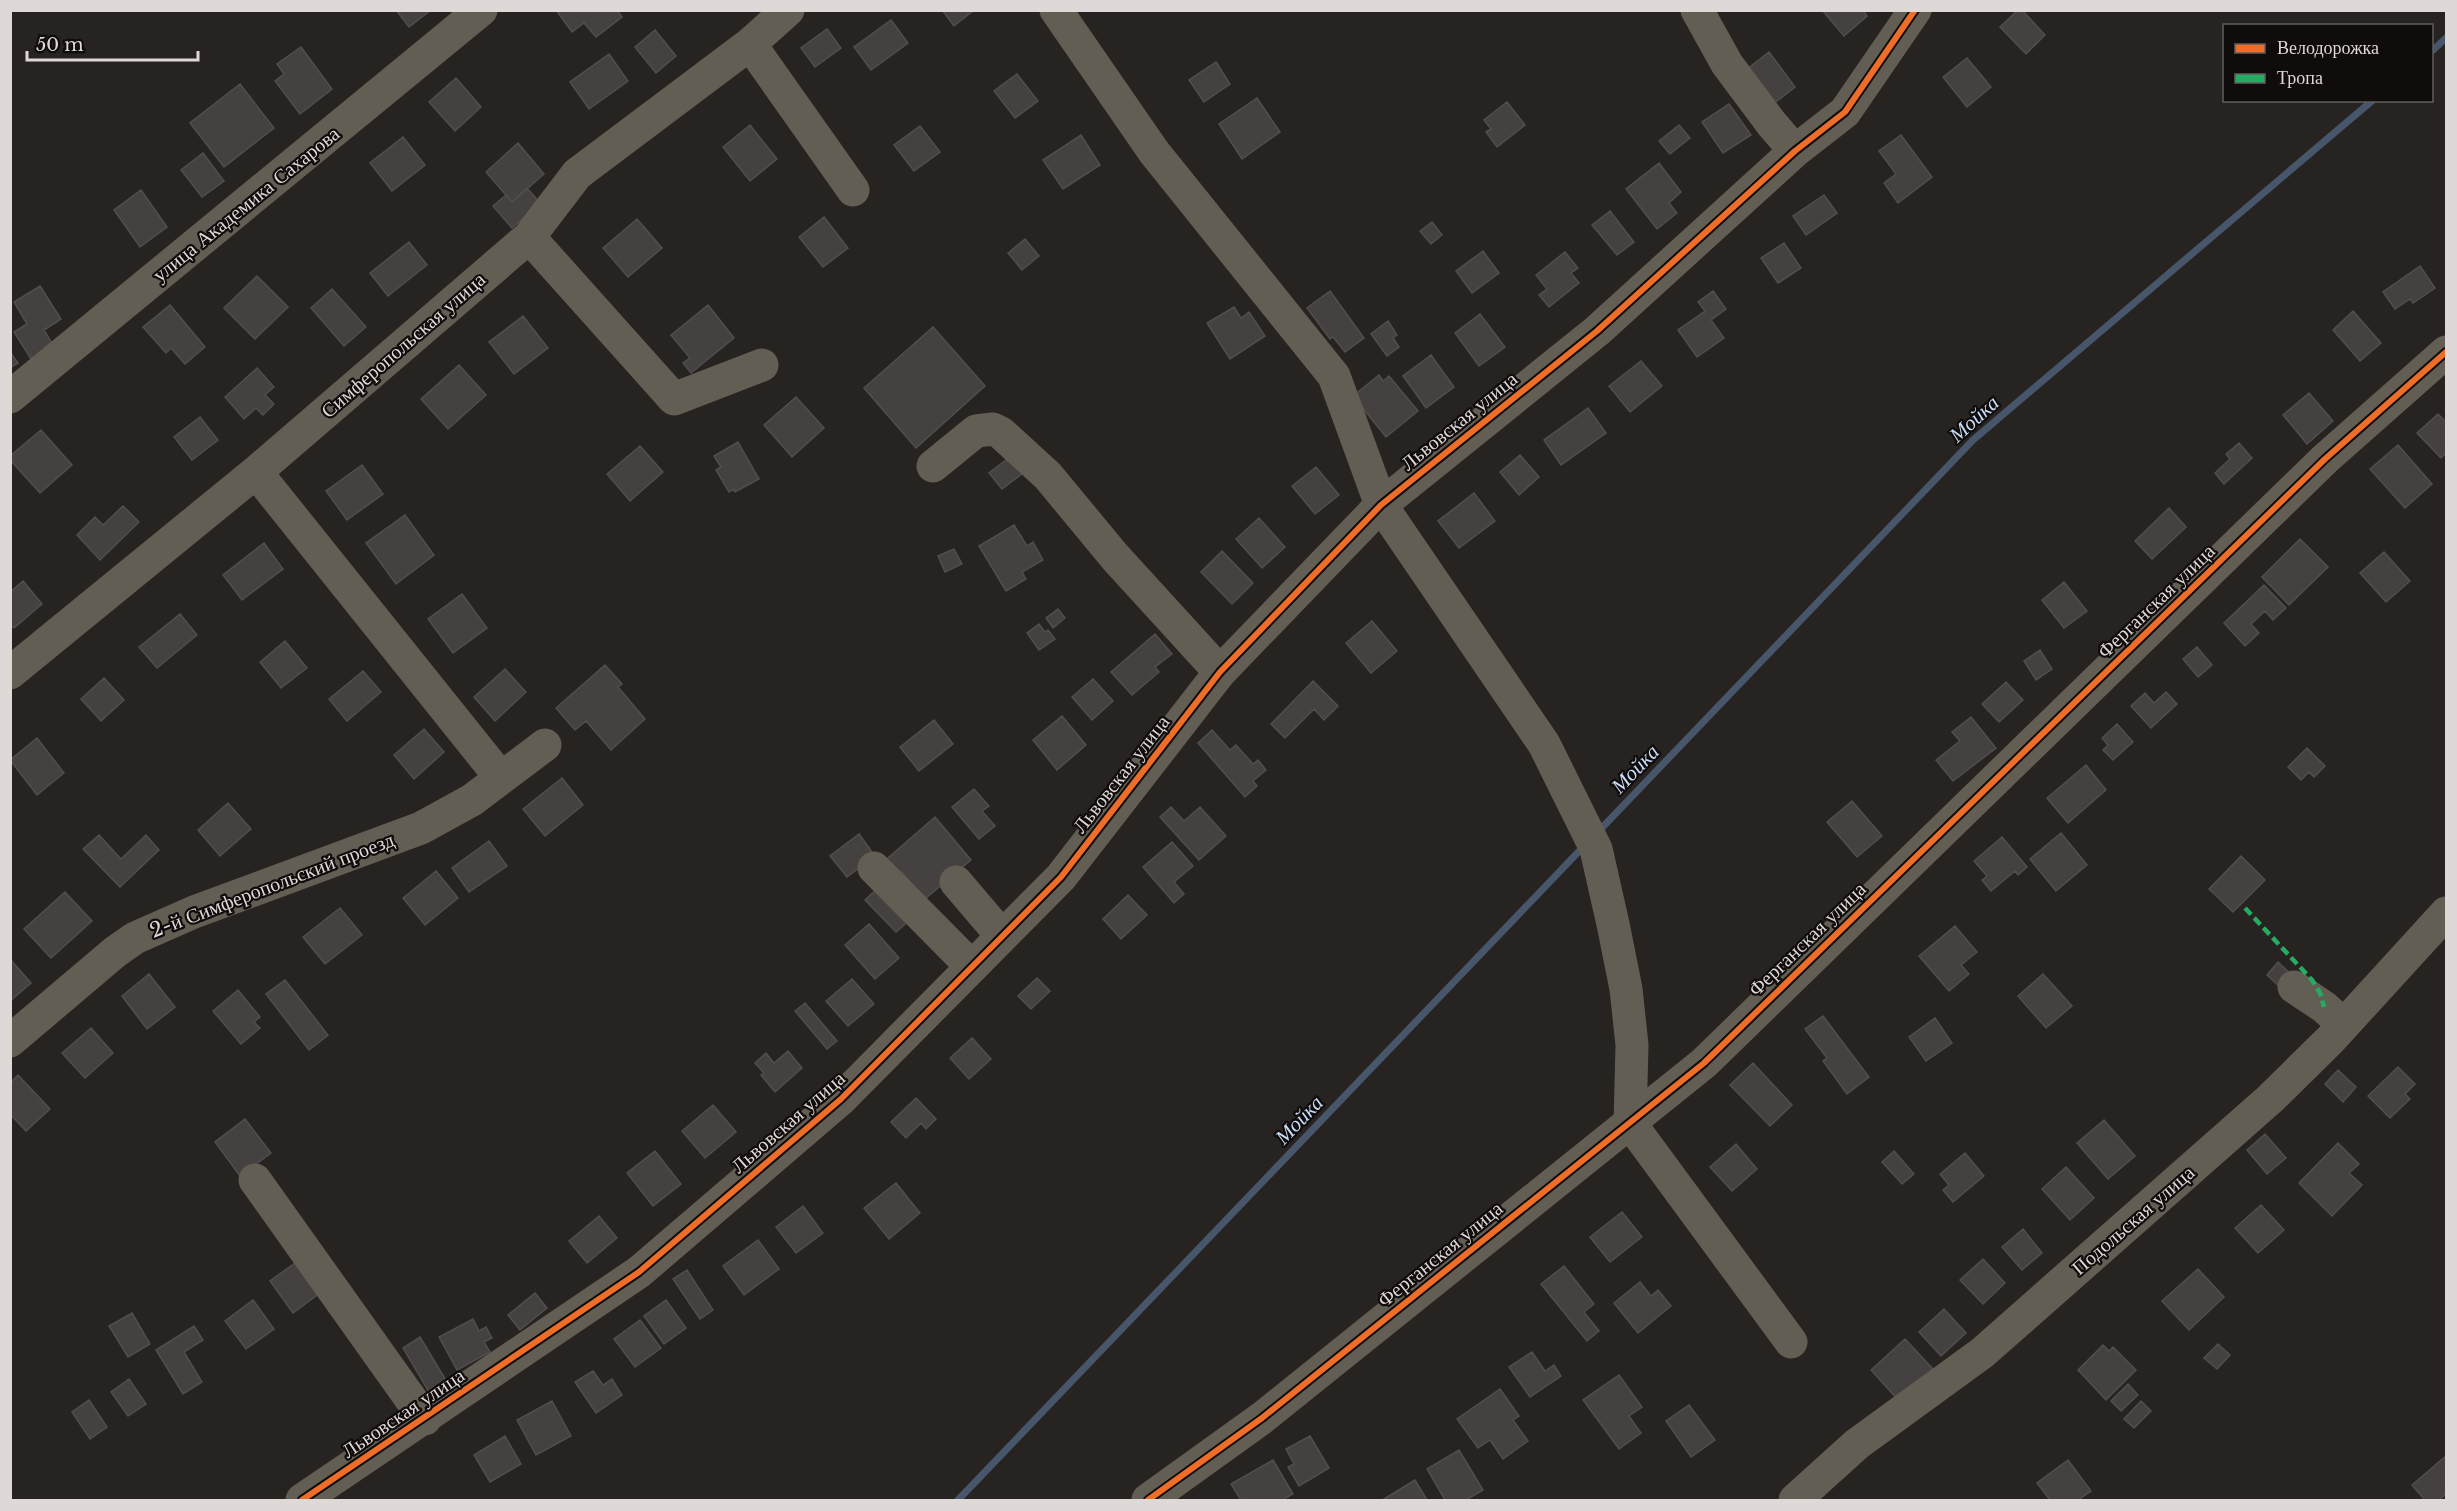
<svg xmlns="http://www.w3.org/2000/svg" width="2457" height="1511" viewBox="0 0 2457 1511" font-family="'Libre Baskerville',serif">
  <style>
    .lines { fill: none; stroke-linecap: round; stroke-linejoin: round }
    .stream { stroke: #48566b; stroke-width: 7 }
    .building { fill: #454140; stroke: #514e4d; stroke-width: 1.5 }
    .minor { stroke: #625e54; stroke-width: 33 }
    .quiet { stroke: #26ab63; stroke-width: 4.5; stroke-dasharray: 9 4.5; stroke-linecap: butt }
    .cycleway-casing { stroke: #0f0c0b; stroke-width: 10 }
    .cycleway { stroke: #ee6e29; stroke-width: 6 }
    .labels { text-anchor: middle; dominant-baseline: central; stroke-width: 4.5; stroke-linejoin: round; paint-order: stroke }
    .street-label { font-size: 20px; fill: #ded9d7; stroke: #0f0c0b }
    .water-label { font-size: 21px; font-style: italic; fill: #c8dbf7; stroke: #0f0c0b }
  </style>
  <rect width="100%" height="100%" fill="#262321"/>
  <g class="lines">
    <path class="stream" d="M2432,51l14,-13
      M1597,833l376,-393 400,-340
      M958,1500l627,-655"/>
  </g>
  <path class="building" d="M396,10h35l-22,17z
    M556,10h61l5,7 -26,20 -12,-14 -12,9z
    M942,10h32l-20,16z
    M1822,10h41l4,6 -23,20z
    M2018,10h4l23,25 -19,19 -26,-27z
    M891,20l17,23 -37,27 -17,-23z
    M827,29l14,19 -26,19 -14,-19z
    M655,30l21,26 -20,17 -21,-26z
    M301,47l31,42 -32,25 -25,-33 9,-7 -7,-10z
    M1769,52l26,35 -27,21 -26,-35z
    M609,54l19,27 -39,28 -19,-27z
    M1967,58l24,29 -24,20 -24,-30z
    M1216,62l14,22 -26,18 -15,-22z
    M1017,74l21,27 -23,17 -21,-27z
    M456,78l25,29 -26,24 -26,-29z
    M240,84l34,44 -50,39 -34,-44z
    M1257,98l23,34 -38,27 -23,-35z
    M1507,102l18,23 -28,22 -11,-15 5,-3 -7,-9z
    M1729,104l22,31 -28,18 -21,-31z
    M750,125l27,34 -27,22 -27,-34z
    M1679,125l11,13 -20,16 -11,-13z
    M920,126l20,26 -26,19 -20,-26z
    M1081,135l19,30 -37,24 -20,-29z
    M1901,135l31,42 -34,26 -14,-20 12,-9 -17,-23z
    M403,137l22,28 -33,26 -22,-28z
    M518,143l26,31 -32,28 -26,-30z
    M203,153l21,28 -22,16 -21,-27z
    M1659,163l22,29 -12,11 8,10 -20,16 -31,-40z
    M527,188l13,15 -28,25 -19,-22 13,-11 6,7z
    M141,190l26,37 -27,20 -26,-37z
    M1824,195l13,18 -31,22 -13,-19z
    M1610,211l24,31 -17,13 -25,-30z
    M824,217l24,31 -25,19 -24,-30z
    M637,219l25,29 -34,29 -25,-29z
    M1432,222l10,13 -11,9 -11,-13z
    M1025,239l14,17 -17,14 -14,-17z
    M409,242l18,23 -39,31 -18,-23z
    M1784,243l17,25 -23,15 -17,-25z
    M1483,251l16,22 -27,20 -16,-22z
    M1565,252l13,16 -7,5 8,10 -30,24 -10,-12 8,-6 -11,-14z
    M2420,266l15,22 -22,15 -3,-4 -15,10 -12,-17z
    M257,276l31,31 -33,32 -31,-31z
    M40,286l21,33 -17,11 9,15 -22,14 -17,-27 13,-8 -13,-22z
    M332,289l34,38 -22,19 -33,-38z
    M1330,291l34,47 -19,14 -12,-15 -3,2 -23,-31z
    M1713,291l13,18 -15,11 13,18 -27,19 -19,-27 27,-19 -7,-9z
    M170,305l35,42 -20,17 -14,-16 -5,5 -23,-26z
    M708,305l26,33 -43,35 -8,-10 7,-5 -19,-23z
    M1234,307l7,11 8,-6 16,24 -35,23 -23,-36z
    M2353,311l28,32 -21,18 -27,-31z
    M1480,314l25,33 -26,19 -24,-33z
    M523,316l25,32 -34,26 -25,-32z
    M1388,321l9,14 -4,3 6,9 -12,9 -16,-22z
    M933,327l52,59 -69,62 -52,-60z
    M10,352l8,11 -8,5z
    M1431,355l23,32 -28,21 -23,-32z
    M1641,361l21,25 -32,26 -21,-26z
    M459,365l27,30 -38,34 -27,-30z
    M257,368l17,19 -9,8 9,9 -11,11 -7,-7 -12,11 -19,-22z
    M1379,375l4,6 6,-5 29,35 -32,26 -33,-41z
    M2309,393l24,28 -26,23 -24,-29z
    M796,397l28,31 -32,29 -28,-32z
    M1588,408l18,25 -45,32 -17,-25z
    M2438,414l8,8v31l-5,5 -24,-25z
    M200,417l18,23 -26,20 -18,-23z
    M41,430l31,35 -32,28 -30,-33v-4z
    M738,442l21,37 -24,13 -1,-3 -5,3 -13,-22 5,-3 -7,-11z
    M2239,443l13,15 -28,26 -9,-11 15,-14 -4,-5z
    M2398,445l34,39 -27,24 -35,-39z
    M640,446l23,26 -33,29 -23,-27z
    M1520,455l19,22 -20,18 -19,-23z
    M1010,457l13,16 -21,16 -13,-16z
    M362,465l21,29 -36,26 -21,-29z
    M1316,467l23,28 -24,19 -23,-28z
    M1474,493l21,28 -36,27 -21,-27z
    M123,506l16,16 -39,38 -23,-25 18,-18 8,8z
    M2169,508l17,19 -34,32 -17,-18z
    M405,515l29,40 -38,29 -30,-41z
    M1259,518l26,29 -23,21 -26,-29z
    M1014,525l13,21 6,-4 10,18 -21,12 4,7 -20,12 -27,-45z
    M2300,539l28,28 -39,38 -27,-28z
    M264,543l19,26 -41,31 -19,-25z
    M954,549l8,15 -17,8 -7,-16z
    M1222,551l31,32 -21,21 -31,-32z
    M2384,552l26,29 -24,21 -26,-29z
    M23,581l19,23 -28,24 -4,-4v-32z
    M2064,582l23,29 -23,17 -22,-28z
    M2264,585l22,23 -13,12 -8,-9 -14,13 8,9 -14,13 -21,-23z
    M462,594l25,34 -34,25 -25,-34z
    M1058,609l7,9 -12,10 -7,-10z
    M180,614l17,21 -40,33 -18,-21z
    M1372,621l25,30 -26,22 -25,-30z
    M1039,624l6,8 3,-2 7,9 -16,11 -12,-17z
    M1155,634l17,20 -17,13 4,5 -27,23 -21,-23z
    M285,641l22,27 -26,20 -21,-26z
    M2197,647l15,18 -14,12 -15,-18z
    M2040,650l12,19 -16,11 -12,-19z
    M605,665l17,19 -4,3 27,32 -34,31 -25,-29 -11,9 -19,-22z
    M505,669l21,23 -31,29 -21,-24z
    M363,671l18,21 -34,29 -18,-22z
    M104,678l20,22 -23,21 -20,-22z
    M1093,679l20,22 -21,19 -20,-23z
    M1313,681l25,25 -14,14 -10,-11 -29,29 -14,-14z
    M2006,682l17,18 -24,22 -17,-18z
    M2166,692l11,12 -26,24 -20,-22 14,-13 9,10z
    M1062,716l24,29 -29,25 -24,-30z
    M1971,717l25,31 -43,33 -17,-21 24,-19 -8,-9z
    M934,720l19,24 -34,27 -19,-24z
    M2117,724l16,18 -20,18 -10,-10 5,-5 -6,-7z
    M424,729l20,23 -30,27 -20,-24z
    M1212,730l18,20 6,-5 17,19 5,-4 8,10 -13,11 4,5 -12,11 -47,-54z
    M37,738l27,35 -27,22 -27,-35z
    M2307,748l18,18 -11,11 -5,-5 -8,8 -13,-13z
    M2086,765l20,25 -38,33 -21,-25z
    M562,778l21,27 -38,31 -22,-27z
    M974,789l15,17 -7,5 13,15 -16,13 -27,-32z
    M1852,801l30,35 -25,21 -30,-35z
    M228,803l23,26 -31,27 -22,-26z
    M1171,807l13,14 16,-14 26,29 -27,24 -39,-43z
    M935,817l36,43 -46,39 -23,-27 -8,7 -13,-15z
    M2061,833l26,32 -31,26 -26,-32z
    M859,834l16,22 -28,21 -17,-21z
    M99,835l22,24 25,-24 13,15 -39,37 -37,-38z
    M2002,837l25,30 -9,8 -3,-4 -24,20 -9,-11 5,-4 -13,-15z
    M489,841l18,25 -38,26 -17,-24z
    M1172,842l21,24 -19,16 10,12 -10,9 -31,-36z
    M2241,856l24,24 -32,32 -24,-23z
    M436,871l22,27 -33,27 -22,-27z
    M880,886l31,33 -15,13 -31,-32z
    M65,892l27,29 -41,37 -27,-29z
    M1128,895l19,20 -26,24 -18,-20z
    M340,908l22,27 -37,29 -22,-27z
    M869,924l30,34 -24,21 -30,-34z
    M1955,926l22,26 -16,13 8,9 -20,17 -30,-35z
    M10,959l21,24 -21,18z
    M2278,962l17,16 -12,12 -16,-15z
    M149,974l26,33 -28,22 -25,-33z
    M2043,974l29,32 -26,22 -28,-32z
    M1037,978l13,13 -19,18 -13,-13z
    M852,979l22,25 -26,22 -22,-25z
    M285,980l43,55 -19,15 -43,-56z
    M238,990l22,27 -6,5 6,6 -19,16 -28,-33z
    M805,1003l32,38 -10,8 -32,-38z
    M1823,1016l46,61 -22,17 -24,-33 4,-3 -22,-29z
    M1935,1018l17,25 -26,18 -17,-24z
    M91,1028l22,25 -28,25 -23,-25z
    M972,1038l19,21 -22,20 -19,-21z
    M788,1051l14,17 -27,24 -14,-17 3,-2 -9,-10 11,-10 8,10z
    M1753,1063l39,42 -22,21 -40,-41z
    M2398,1067l17,17 -10,10 5,5 -20,19 -22,-22z
    M2338,1070l18,17 -13,15 -18,-18z
    M18,1075l32,34 -24,22 -16,-17v-31z
    M916,1098l20,21 -10,10 -5,-6 -15,15 -15,-16z
    M713,1105l23,27 -31,26 -23,-27z
    M245,1119l26,34 -31,23 -25,-34z
    M2104,1120l31,36 -27,23 -31,-36z
    M2265,1134l21,24 -19,16 -20,-24z
    M2338,1143l21,21 -10,9 13,12 -30,31 -33,-33z
    M1736,1144l21,25 -25,22 -22,-24z
    M655,1151l26,33 -28,22 -26,-33z
    M1894,1151l20,23 -12,10 -20,-22z
    M1965,1153l19,23 -31,26 -10,-12 6,-5 -9,-11z
    M2066,1167l28,31 -24,22 -28,-31z
    M896,1183l24,30 -31,26 -25,-31z
    M2261,1205l23,25 -26,23 -23,-25z
    M803,1206l20,27 -27,20 -20,-26z
    M1622,1212l20,25 -32,25 -20,-25z
    M599,1216l18,22 -30,25 -18,-22z
    M2023,1229l19,24 -20,17 -20,-23z
    M758,1240l21,29 -35,26 -21,-29z
    M302,1258l23,31 -32,24 -23,-32z
    M1983,1259l22,24 -22,21 -23,-24z
    M1564,1266l30,38 -10,8 15,19 -12,10 -46,-57z
    M2198,1269l26,28 -35,33 -27,-29z
    M687,1270l26,40 -13,9 -27,-40z
    M1640,1282l11,14 7,-6 13,16 -33,27 -24,-30z
    M535,1293l12,15 -27,22 -12,-15z
    M253,1300l21,29 -28,20 -21,-28z
    M666,1300l20,28 -22,16 -20,-28z
    M1944,1309l22,24 -25,23 -22,-24z
    M132,1313l18,31 -22,13 -19,-31z
    M473,1319l6,12 7,-4 6,11 -8,4 6,10 -33,18 -18,-33z
    M640,1320l21,28 -26,19 -21,-28z
    M194,1326l9,14 -19,12 18,30 -19,12 -27,-44z
    M420,1337l27,45 -18,10 -26,-44z
    M1905,1339l28,30 -34,32 -28,-31z
    M2218,1344l12,11 -13,14 -13,-11z
    M2103,1345l6,6 4,-4 23,23 -30,30 -28,-30z
    M1532,1352l13,19 9,-6 7,11 -31,21 -21,-30z
    M593,1371l10,14 9,-6 10,16 -26,18 -21,-31z
    M1619,1375l23,32 -13,9 12,17 -22,16 -36,-49z
    M129,1379l17,25 -18,12 -17,-24z
    M2128,1384l10,11 -17,16 -10,-10z
    M1500,1389l19,27 -6,4 15,21 -25,18 -13,-19 -12,8 -21,-29z
    M89,1400l18,27 -17,12 -18,-27z
    M552,1401l19,35 -35,19 -19,-35z
    M2141,1401l10,10 -17,17 -10,-9z
    M1689,1405l26,35 -24,17 -25,-36z
    M505,1436l16,28 -31,18 -16,-27z
    M1310,1436l19,32 -30,18 -11,-19 6,-3 -8,-15z
    M1459,1450l24,40 -17,10h-21l-18,-31z
    M2446,1456v38l-7,6h-14l-13,-15z
    M1273,1460l20,34 -11,6h-41l-10,-16z
    M2068,1460l23,31 -13,9h-28l-13,-17z
    M1415,1480l12,20h-42l-1,-1z"/>
  <g class="lines">
    <path class="minor" d="M1056,10l98,142 180,224 47,129 163,239 52,105 17,75 13,65 6,56 -2,78 161,219
      M1697,10l30,54 44,59 24,28
      M750,44l103,146
      M529,237l145,162 88,-34
      M10,397l471,-387
      M933,466l43,-35 17,-2 8,4 47,43 67,81 105,115
      M256,472l245,306
      M10,673l246,-201 273,-235 48,-63 173,-130 38,-34
      M874,868l98,99
      M956,882l46,54
      M2294,987l30,20 20,18
      M10,1041l105,-89 20,-14 59,-26 227,-84 51,-28 73,-55
      M255,1180l170,239
      M302,1500l337,-228 202,-173 220,-222 159,-205 161,-167 216,-174 198,-180 50,-39 70,-102
      M1148,1500l114,-82 442,-355 621,-604 121,-107
      M1795,1500l62,-56 125,-91 288,-254 61,-60 115,-126"/>
    <path class="quiet" d="M2245,908l67,72 8,13 4,14"/>
    <defs>
      <path id="cycleway" d="M302,1500l337,-228 202,-173 220,-222 159,-205 161,-167 216,-174 198,-180 50,-39 70,-102
        M1148,1500l114,-82 442,-355 621,-604 121,-107"/>
    </defs>
    <use href="#cycleway" class="cycleway-casing"/>
    <use href="#cycleway" class="cycleway"/>
  </g>
  <g class="labels">
    <g class="street-label">
      <text transform="translate(246 204) rotate(-39)">улица Академика Сахарова</text>
      <text transform="translate(403 345) rotate(-41)">Симферопольская улица</text>
      <text transform="translate(1459 421) rotate(-39)">Львовская улица</text>
      <text transform="translate(2156 601) rotate(-44)">Ферганская улица</text>
      <text transform="translate(1121 774) rotate(-52)">Львовская улица</text>
      <text transform="translate(272 885) rotate(-21)">2-й Симферопольский проезд</text>
      <text transform="translate(1807 939) rotate(-44)">Ферганская улица</text>
      <text transform="translate(788 1122) rotate(-41)">Львовская улица</text>
      <text transform="translate(2133 1220) rotate(-41)">Подольская улица</text>
      <text transform="translate(1440 1254) rotate(-39)">Ферганская улица</text>
      <text transform="translate(403 1413) rotate(-34)">Львовская улица</text>
    </g>
    <g class="water-label">
      <text transform="translate(1974 419) rotate(-42)">Мойка</text>
      <text transform="translate(1635 769) rotate(-46)">Мойка</text>
      <text transform="translate(1299 1120) rotate(-46)">Мойка</text>
    </g>
  </g>
  <rect width="2457" height="1511" fill="none" stroke="#ded9d7" stroke-width="24"/>
  <rect x="2223" y="24" width="210" height="78" fill="#0f0c0b" stroke="#625e5d" stroke-width="1.5"/>
  <rect x="2235" y="44" width="30" height="9" fill="#ee6e29" stroke="#625e5d" stroke-width="1.5"/>
  <text x="2277" y="54" font-size="18" fill="#ded9d7">Велодорожка</text>
  <rect x="2235" y="74" width="30" height="9" fill="#26ab63" stroke="#625e5d" stroke-width="1.5"/>
  <text x="2277" y="84" font-size="18" fill="#ded9d7">Тропа</text>
  <path d="M27 51v9h171v-9" fill="none" stroke="#ded9d7" stroke-width="3"/>
  <text x="36" y="51" font-size="18" fill="#ded9d7" stroke="#0f0c0b" stroke-width="4.5" paint-order="stroke">50 m</text>
</svg>
